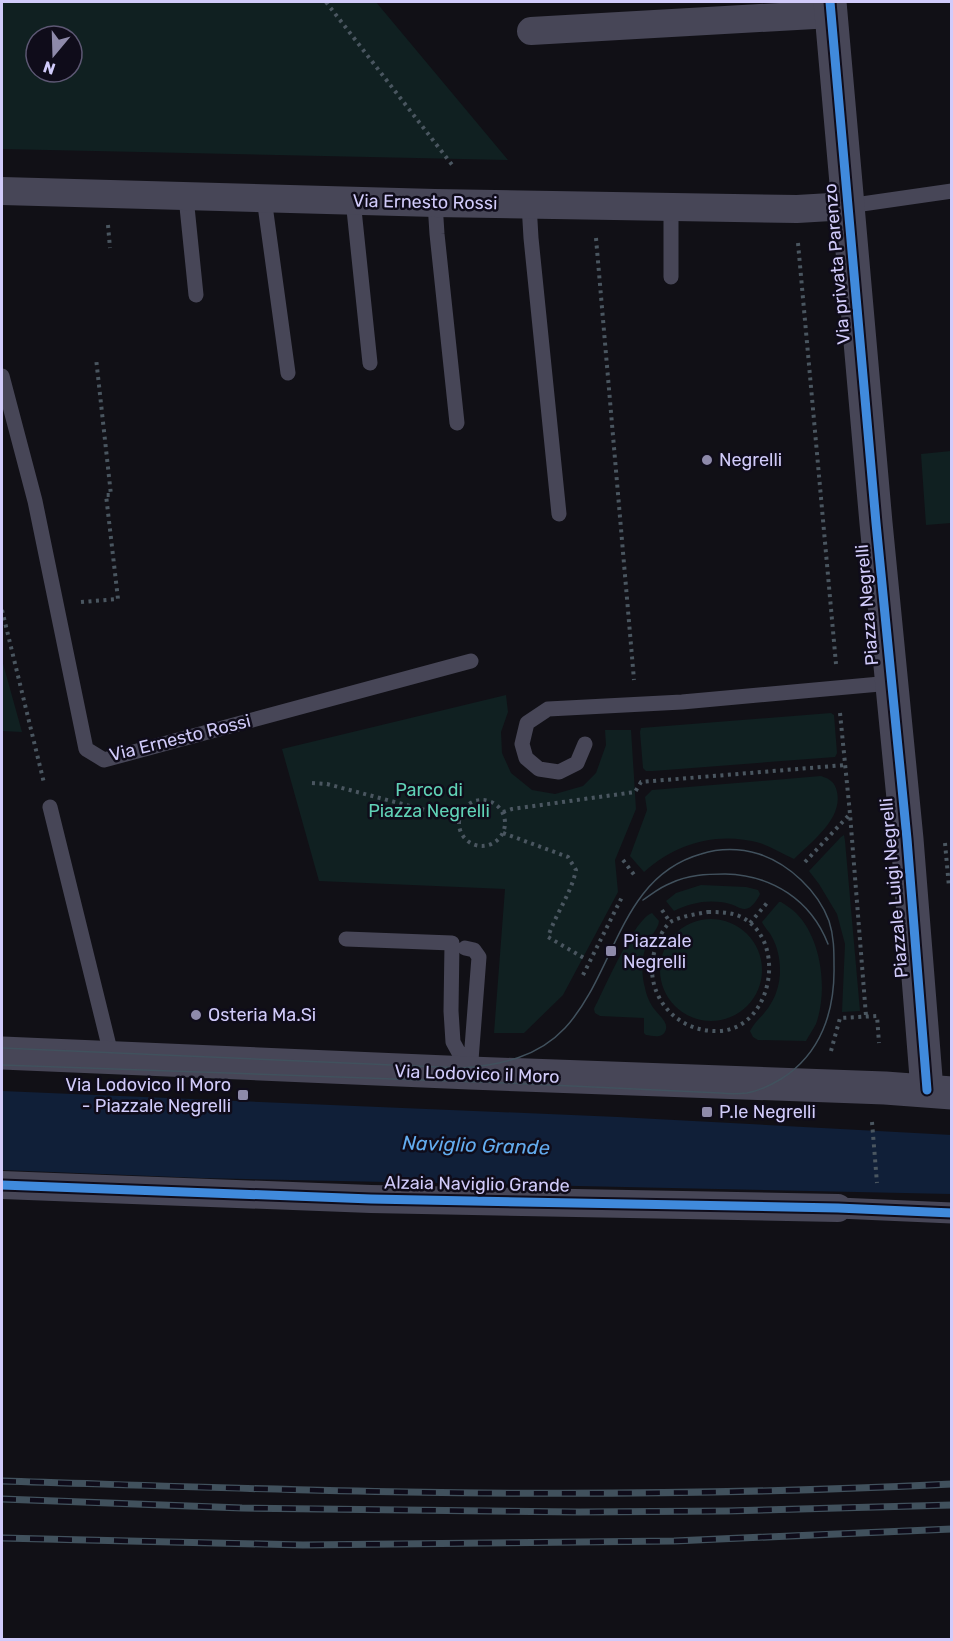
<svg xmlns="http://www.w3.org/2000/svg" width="953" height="1641" viewBox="0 0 953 1641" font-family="Rubik,sans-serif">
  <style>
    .green { fill: #102021; fill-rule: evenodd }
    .water { fill: #101f38 }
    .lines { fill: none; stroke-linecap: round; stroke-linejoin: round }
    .path { stroke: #4a5660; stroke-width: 4; stroke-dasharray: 3 4.5; stroke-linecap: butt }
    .service { stroke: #474657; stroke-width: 15 }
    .pedestrian { stroke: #474657; stroke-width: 21 }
    .minor { stroke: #474657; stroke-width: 28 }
    .tertiary { stroke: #474657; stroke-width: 33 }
    .tram { stroke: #41515d; stroke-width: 1.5 }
    .rail-casing { stroke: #41515d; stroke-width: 7 }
    .rail { stroke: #0f0c1a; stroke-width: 4.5; stroke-dasharray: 14; stroke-linecap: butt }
    .cycleway-casing { stroke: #0f0c1a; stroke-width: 13 }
    .cycleway { stroke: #408adc; stroke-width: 9 }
    .poi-dot { fill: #8e8aaa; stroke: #0f0c1a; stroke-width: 2 }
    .labels { text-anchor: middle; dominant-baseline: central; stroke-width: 5; stroke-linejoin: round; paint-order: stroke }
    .street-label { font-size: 18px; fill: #d1cbfa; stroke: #0f0c1a }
    .poi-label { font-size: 18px; fill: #d1cbfa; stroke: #0f0c1a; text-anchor: start }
    .park-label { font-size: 18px; fill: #60d1b6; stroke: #0f0c1a }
    .water-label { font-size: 20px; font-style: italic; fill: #63acef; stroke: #0f0c1a }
  </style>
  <rect width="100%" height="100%" fill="#111016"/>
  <path class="green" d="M2,2h374l132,158 -506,-11zM36,36h36v36h-36z
    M951,451v72l-25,2 -5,-71z
    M2,660l20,72 -20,-1z
    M506,695l2,17 -7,20 1,21 9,20 21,17 23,4 28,-8 13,-13 10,-28 -1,-15h26l5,79 -21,51 3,32 -55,103 -39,38h-30l11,-144 -186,-8 -37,-132z
    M831,713l3,2 3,38 -2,4 -182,14h-7l-3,-3 -3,-36 1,-4z
    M821,776c9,3 14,6 16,16 6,27 -26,50 -43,67 -11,-5 -22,-12 -34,-16 -42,-12 -84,0 -116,29l-14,-16 17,-46 -2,-13 7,-7z
    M844,835l1,6 15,170 -18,1 3,-68 -8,-30 -18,-30 -10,-13 32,-34z
    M701,885l45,2 12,3 2,4c-2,5 -9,16 -16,15 -4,0 -9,-4 -14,-5 -19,-5 -38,-2 -56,7l-8,-10 10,-8z
    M779,902h2c5,3 11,7 15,11 26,26 32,78 20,111 -3,6 -7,11 -10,17l-48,-1 -5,-3 -3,-6c5,-10 15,-17 20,-26 13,-19 13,-48 2,-68 -3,-6 -8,-10 -10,-15z
    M652,913l7,8c-1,9 -8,13 -11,21 -7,13 -7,32 -3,46 1,6 4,13 7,18 4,7 16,15 14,23 -2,10 -13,7 -20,6l-2,-2v-15l-44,-2 -5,-3 -1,-4c10,-19 40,-90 58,-96z
    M660 970a51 51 0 1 1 102 0a51 51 0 1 1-102 0Z"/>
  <path class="water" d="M2,1091l616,26 334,18 -1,59 -750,-16 -199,-8z"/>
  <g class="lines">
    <path class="path" d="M326,2l127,164
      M108,225l2,23
      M596,238l38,442
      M798,243l38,421
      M81,602l37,-3 -12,-104h5l-15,-137
      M2,610l42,173
      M840,713l10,101 16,202
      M312,783l15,1 132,35
      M459 823a23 23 0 1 1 46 0a23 23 0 1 1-46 0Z
      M503,812l9,-3 123,-17 6,-10 204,-17
      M503,833l65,24 8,13c-5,24 -20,43 -28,67l36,21
      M945,843l4,44
      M623,860l12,16
      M805,862l45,-48
      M662,910l8,12
      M708,912c11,0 21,0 31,4 50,22 34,113 -20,115 -47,2 -80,-43 -62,-87 3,-8 8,-19 15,-23 11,-5 24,-7 36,-9z
      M750,923l17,-20
      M583,975l39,-78
      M831,1051l9,-33 37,-2 2,27
      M872,1122l5,61"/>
    <path class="service" d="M186,197l10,98
      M264,198l24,175
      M353,200l17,163
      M435,203l2,31 20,189
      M529,204l2,34 28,276
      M848,206l104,-15
      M671,207v70
      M2,376l33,125 51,248 18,11 367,-99
      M585,744l-8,19 -18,9 -20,-3 -13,-11 -4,-14 5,-21 21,-14 134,-7 209,-19
      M50,807l62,251
      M346,939l106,4 -1,68 2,31 17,31 9,-116 -5,-7 -9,-2"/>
    <path class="pedestrian" d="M838,1208l114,5"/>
    <path class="minor" d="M531,31l301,-17
      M2,191l433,12 362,6 51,-3
      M2,1185l369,14 467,9"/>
    <path class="tertiary" d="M830,2l46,521 31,316 20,251
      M2,1053l468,20 415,15 67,5"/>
    <path class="tram" d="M643,900c9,-6 17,-13 28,-17 17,-8 35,-9 54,-9 47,1 86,26 103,70
      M2,1048l460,20c39,-3 76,-11 103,-40 51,-55 54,-151 136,-174 19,-6 38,-6 58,0 30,10 59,37 70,67 5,15 5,30 5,45 1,45 -13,88 -53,113 -10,6 -22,12 -34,14 -9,1 -18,1 -27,0l-213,-10 -505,-18"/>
    <defs>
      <path id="rail" d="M2,1481c135,4 270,9 405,11 182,3 363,1 545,-8
        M2,1499l240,9 337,4 148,-1 225,-6
        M2,1538l301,7 371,-4 278,-12"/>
    </defs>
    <use href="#rail" class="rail-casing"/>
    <use href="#rail" class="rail"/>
    <defs>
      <path id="cycleway" d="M830,2l46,521 31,316 20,251
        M2,1185l369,14 467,9 114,5"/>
    </defs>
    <use href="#cycleway" class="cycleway-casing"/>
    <use href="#cycleway" class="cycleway"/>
  </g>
  <g class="poi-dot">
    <circle cx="707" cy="460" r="6"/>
    <rect x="605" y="945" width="12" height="12" rx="3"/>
    <circle cx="196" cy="1015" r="6"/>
    <rect x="237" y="1089" width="12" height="12" rx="3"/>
    <rect x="701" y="1106" width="12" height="12" rx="3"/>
  </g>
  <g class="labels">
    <g class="street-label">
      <text transform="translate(425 202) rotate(1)">Via Ernesto Rossi</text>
      <text transform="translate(837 264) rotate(-95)">Via privata Parenzo</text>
      <text transform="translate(867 605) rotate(-95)">Piazza Negrelli</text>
      <text transform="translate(180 738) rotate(-14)">Via Ernesto Rossi</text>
      <text transform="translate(894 888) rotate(-95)">Piazzale Luigi Negrelli</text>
      <text transform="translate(477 1074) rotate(2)">Via Lodovico il Moro</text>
      <text transform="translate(477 1184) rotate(1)">Alzaia Naviglio Grande</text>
    </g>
    <g class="poi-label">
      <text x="719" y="460">Negrelli</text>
      <text x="623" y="941">Piazzale<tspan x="623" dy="21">Negrelli</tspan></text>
      <text x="208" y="1015">Osteria Ma.Si</text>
      <text x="231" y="1085" text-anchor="end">Via Lodovico Il Moro<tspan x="231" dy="21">- Piazzale Negrelli</tspan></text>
      <text x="719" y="1112">P.le Negrelli</text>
    </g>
    <g class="park-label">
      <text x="429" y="790">Parco di<tspan x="429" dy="21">Piazza Negrelli</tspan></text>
    </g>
    <g class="water-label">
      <text transform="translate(476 1145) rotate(2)">Naviglio Grande</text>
    </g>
  </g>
  <rect width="953" height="1641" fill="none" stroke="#d1cbfa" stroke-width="6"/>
  <g transform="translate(54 54) rotate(199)"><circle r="28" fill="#0f0c1a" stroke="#5d5874" stroke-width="1.5"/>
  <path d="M0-4.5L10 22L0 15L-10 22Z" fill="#8e8aaa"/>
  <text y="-9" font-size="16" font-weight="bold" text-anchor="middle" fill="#d1cbfa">N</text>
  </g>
</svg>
